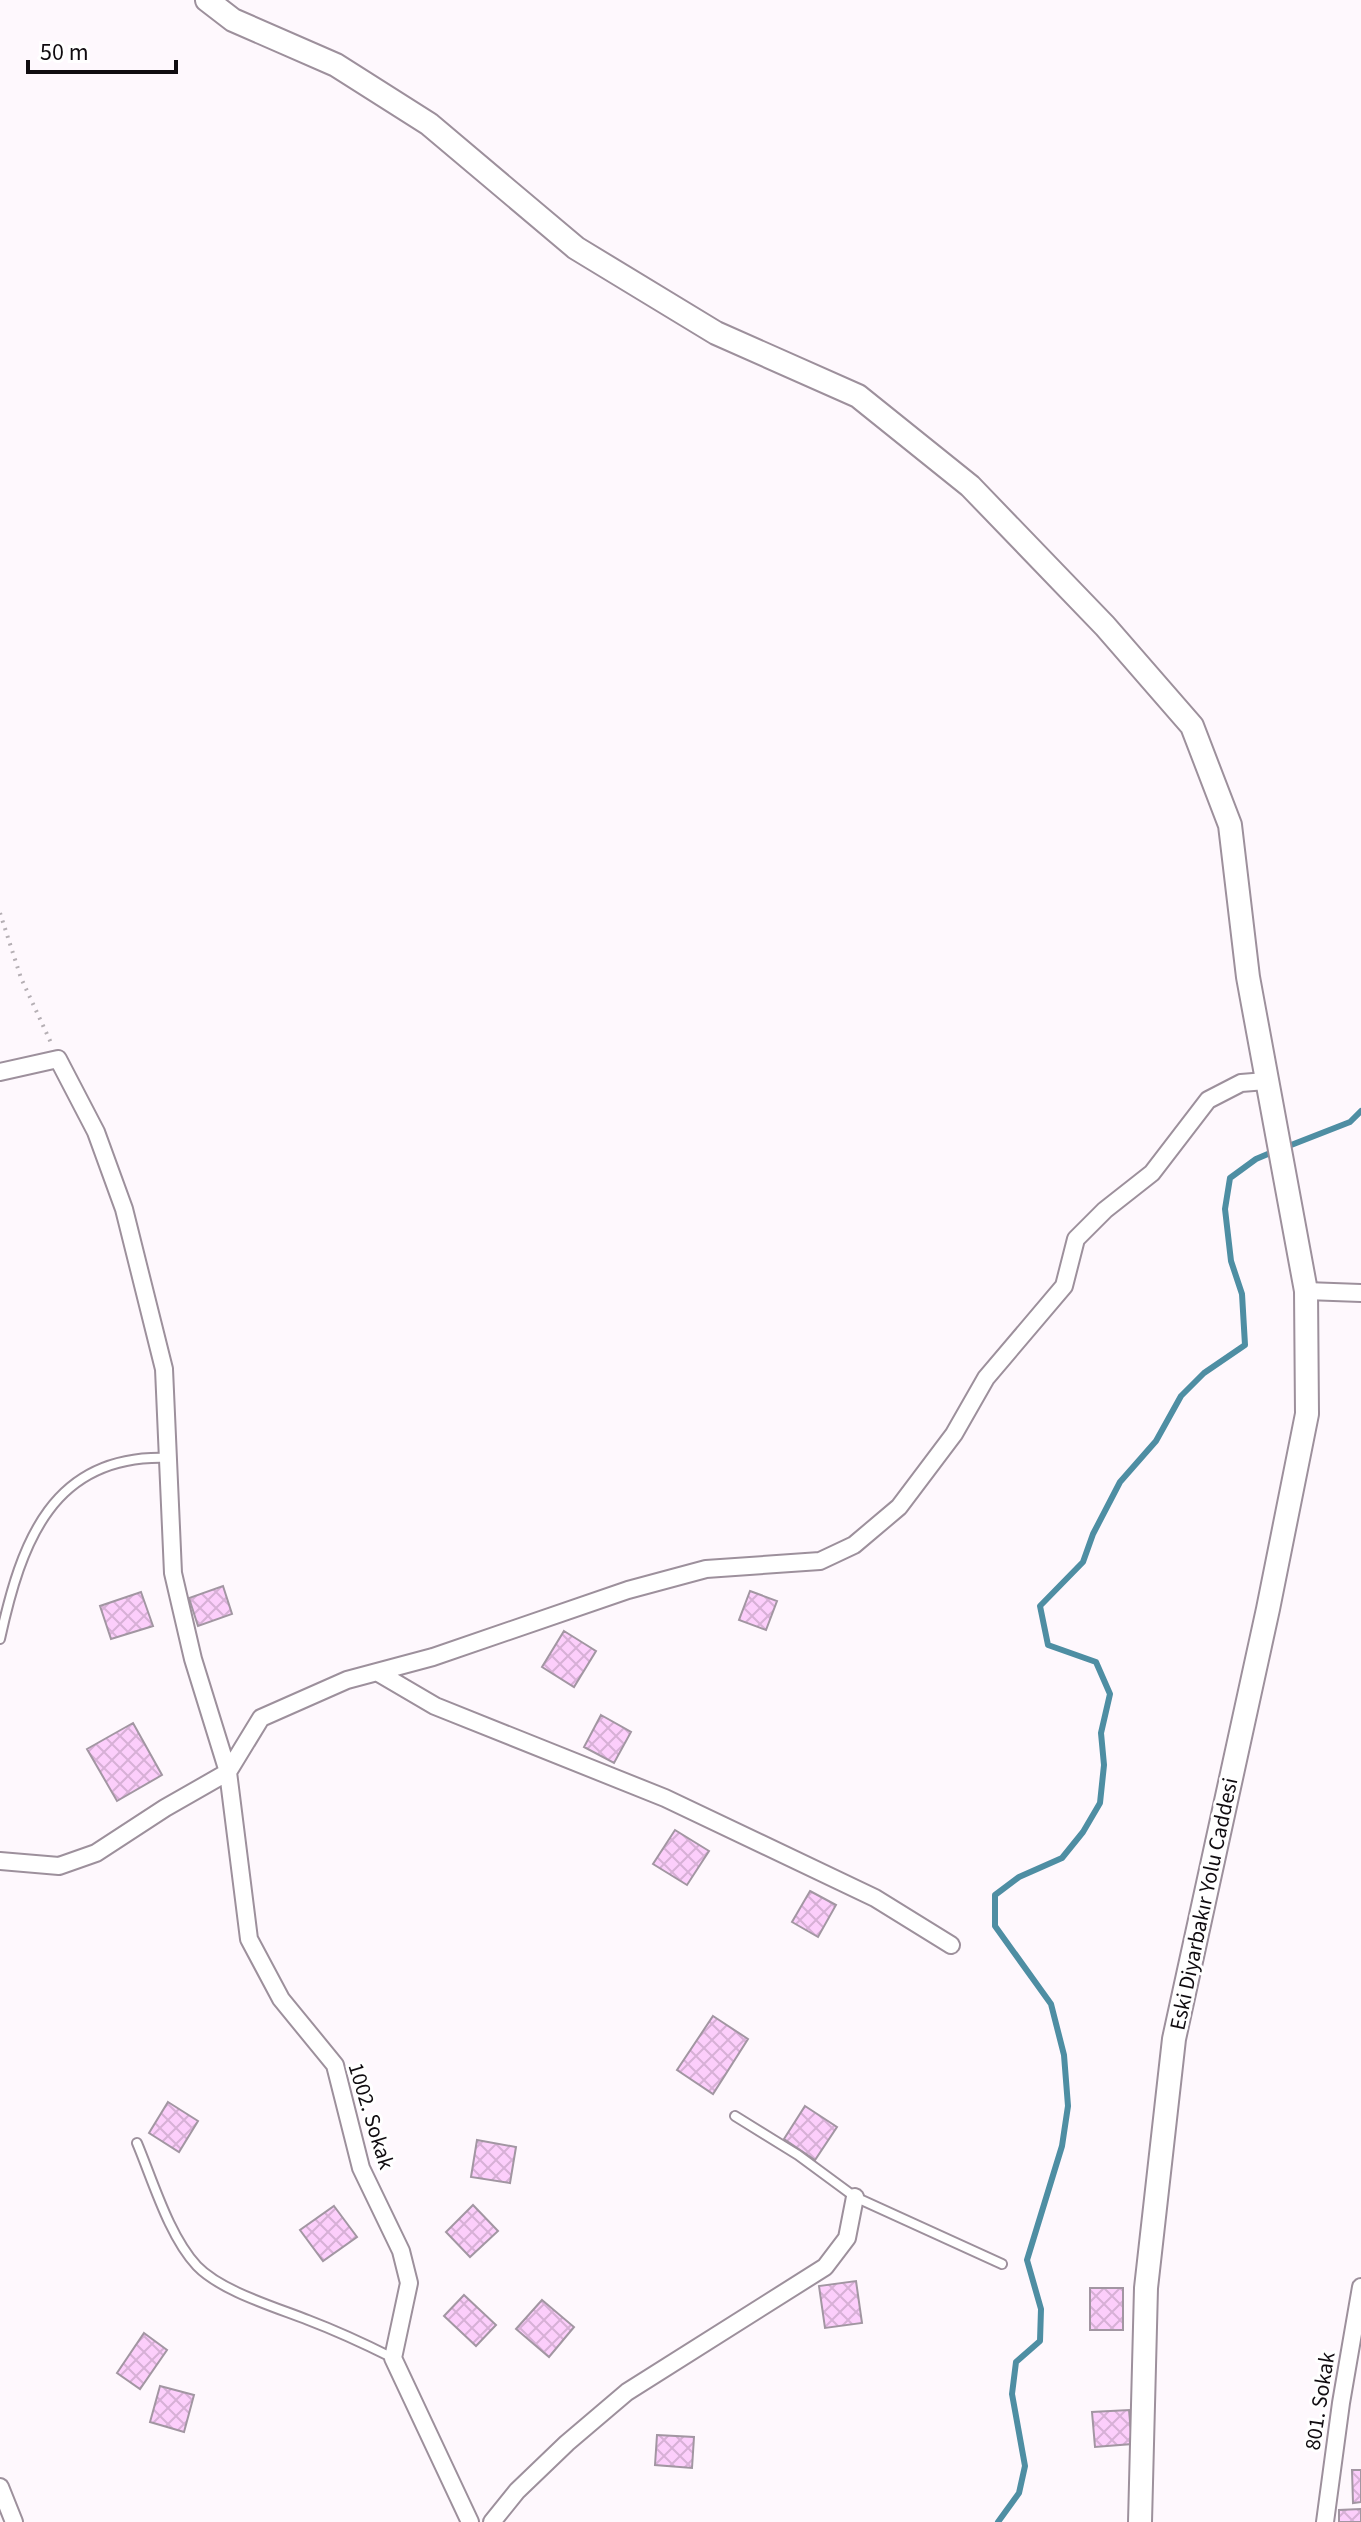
<svg xmlns="http://www.w3.org/2000/svg" width="1361" height="2522" viewBox="0 0 1361 2522" font-family="'Source Sans 3',sans-serif">
  <style>
    .lines { fill: none; stroke-linecap: round; stroke-linejoin: round }
    .stream { stroke: #4e8ea3; stroke-width: 6 }
    .building { fill: url(#building-cross-hatch); stroke: #a296a2; stroke-width: 2 }
    .lane-casing { stroke: #9d909c; stroke-width: 12 }
    .street-casing { stroke: #9d909c; stroke-width: 20 }
    .secondary-casing { stroke: #9d909c; stroke-width: 26 }
    .path { stroke: #b5afb4; stroke-width: 4; stroke-dasharray: 2 6; stroke-linecap: butt }
    .lane { stroke: #fff; stroke-width: 8 }
    .street { stroke: #fff; stroke-width: 16 }
    .secondary { stroke: #fff; stroke-width: 22 }
    .labels { text-anchor: middle; dominant-baseline: central; stroke-width: 6; stroke-linejoin: round; paint-order: stroke }
    .street-label { font-size: 22px; fill: #100c10; stroke: #fff }
  </style>
  <defs>
    <pattern id="building-cross-hatch" width="8" height="8" patternUnits="userSpaceOnUse" patternTransform="scale(2)"><rect width="8" height="8" fill="#fccefb"/><path d="M0 0l8 8M0 8l8-8" fill="none" stroke="#d7b0d6"/></pattern>
  </defs>
  <rect width="100%" height="100%" fill="#fef8fd"/>
  <g class="lines">
    <path class="stream" d="M1286,1147l64,-25 11,-11
      M998,2522l21,-29 6,-27 -13,-72 4,-32 24,-21 1,-32 -14,-49 35,-114 6,-40 -4,-51 -13,-51 -56,-78v-31l24,-18 43,-19 21,-26 17,-29 4,-38 -3,-32 9,-39 -14,-32 -48,-17 -8,-39 43,-44 10,-28 27,-52 36,-41 25,-45 23,-23 41,-28 -3,-51 -11,-33 -6,-52 5,-31 26,-19 19,-8"/>
  </g>
  <path class="building" d="M223,1586l9,28 -34,12 -9,-28z
    M750,1591l27,10 -11,29 -27,-10z
    M141,1592l12,34 -42,13 -11,-33z
    M564,1631l32,20 -22,36 -32,-20z
    M601,1715l30,17 -17,31 -30,-16z
    M133,1723l29,52 -45,26 -30,-52z
    M675,1830l34,21 -22,34 -34,-21z
    M810,1891l26,14 -18,32 -26,-15z
    M713,2016l35,23 -35,55 -36,-24z
    M168,2102l30,19 -19,31 -30,-19z
    M805,2106l32,21 -22,33 -31,-21z
    M477,2140l39,7 -6,36 -39,-6z
    M473,2205l25,26 -28,26 -24,-25z
    M334,2206l23,31 -34,24 -23,-31z
    M856,2281l6,42 -37,5 -6,-42z
    M1090,2288h33v42h-33z
    M464,2295l32,30 -20,21 -32,-30z
    M542,2300l32,27 -25,30 -33,-28z
    M144,2333l23,17 -27,39 -23,-16z
    M160,2386l34,9 -10,37 -34,-10z
    M1129,2410l3,34 -37,3 -3,-35z
    M657,2435l37,2 -2,31 -37,-3z
    M1352,2470h9v32l-8,1z
    M1361,2509v13h-22v-12z"/>
  <g class="lines">
    <defs>
      <path id="lane" d="M0,1639c21,-96 52,-186 169,-181
        M735,2116l63,39 57,42 147,67
        M137,2143c16,38 32,93 60,123 24,25 78,41 111,54 29,11 57,24 85,38"/>
      <path id="street" d="M0,1072l58,-13 38,73 28,77 40,160 9,204 20,86 35,113 21,167 32,60 54,66 26,103 40,83 8,32 -16,75 77,164
        M1306,1291l55,2
        M377,1672l58,34 230,92 210,100 76,47
        M0,1861l59,5 37,-13 69,-45 63,-36 33,-54 86,-38 86,-23 195,-67 78,-21 114,-8 34,-16 45,-38 55,-73 32,-56 78,-92 12,-47 29,-29 47,-37 56,-73 33,-17 25,-2
        M0,2487l14,35
        M492,2522l25,-31 50,-48 60,-51 198,-125 22,-29 8,-41
        M1325,2522l16,-119 20,-116"/>
      <path id="secondary" d="M207,0l26,20 103,45 93,59 147,124 140,85 142,63 112,90 135,140 87,100 38,99 18,152 58,314 1,123 -39,195 -94,430 -28,249 -6,234"/>
    </defs>
    <use href="#lane" class="lane-casing"/>
    <use href="#street" class="street-casing"/>
    <use href="#secondary" class="secondary-casing"/>
    <path class="path" d="M0,913l21,65 31,67"/>
    <use href="#lane" class="lane"/>
    <use href="#street" class="street"/>
    <use href="#secondary" class="secondary"/>
  </g>
  <g class="labels">
    <g class="street-label">
      <text transform="translate(1204 1904) rotate(-78)">Eski Diyarbakır Yolu Caddesi</text>
      <text transform="translate(371 2116) rotate(73)">1002. Sokak</text>
      <text transform="translate(1320 2401) rotate(-81)">801. Sokak</text>
    </g>
  </g>
  <path d="M28 60v12h148v-12" fill="none" stroke="#100c10" stroke-width="4"/>
  <text x="40" y="60" font-size="24" fill="#100c10" stroke="#ffffff" stroke-width="6" paint-order="stroke">50 m</text>
</svg>
